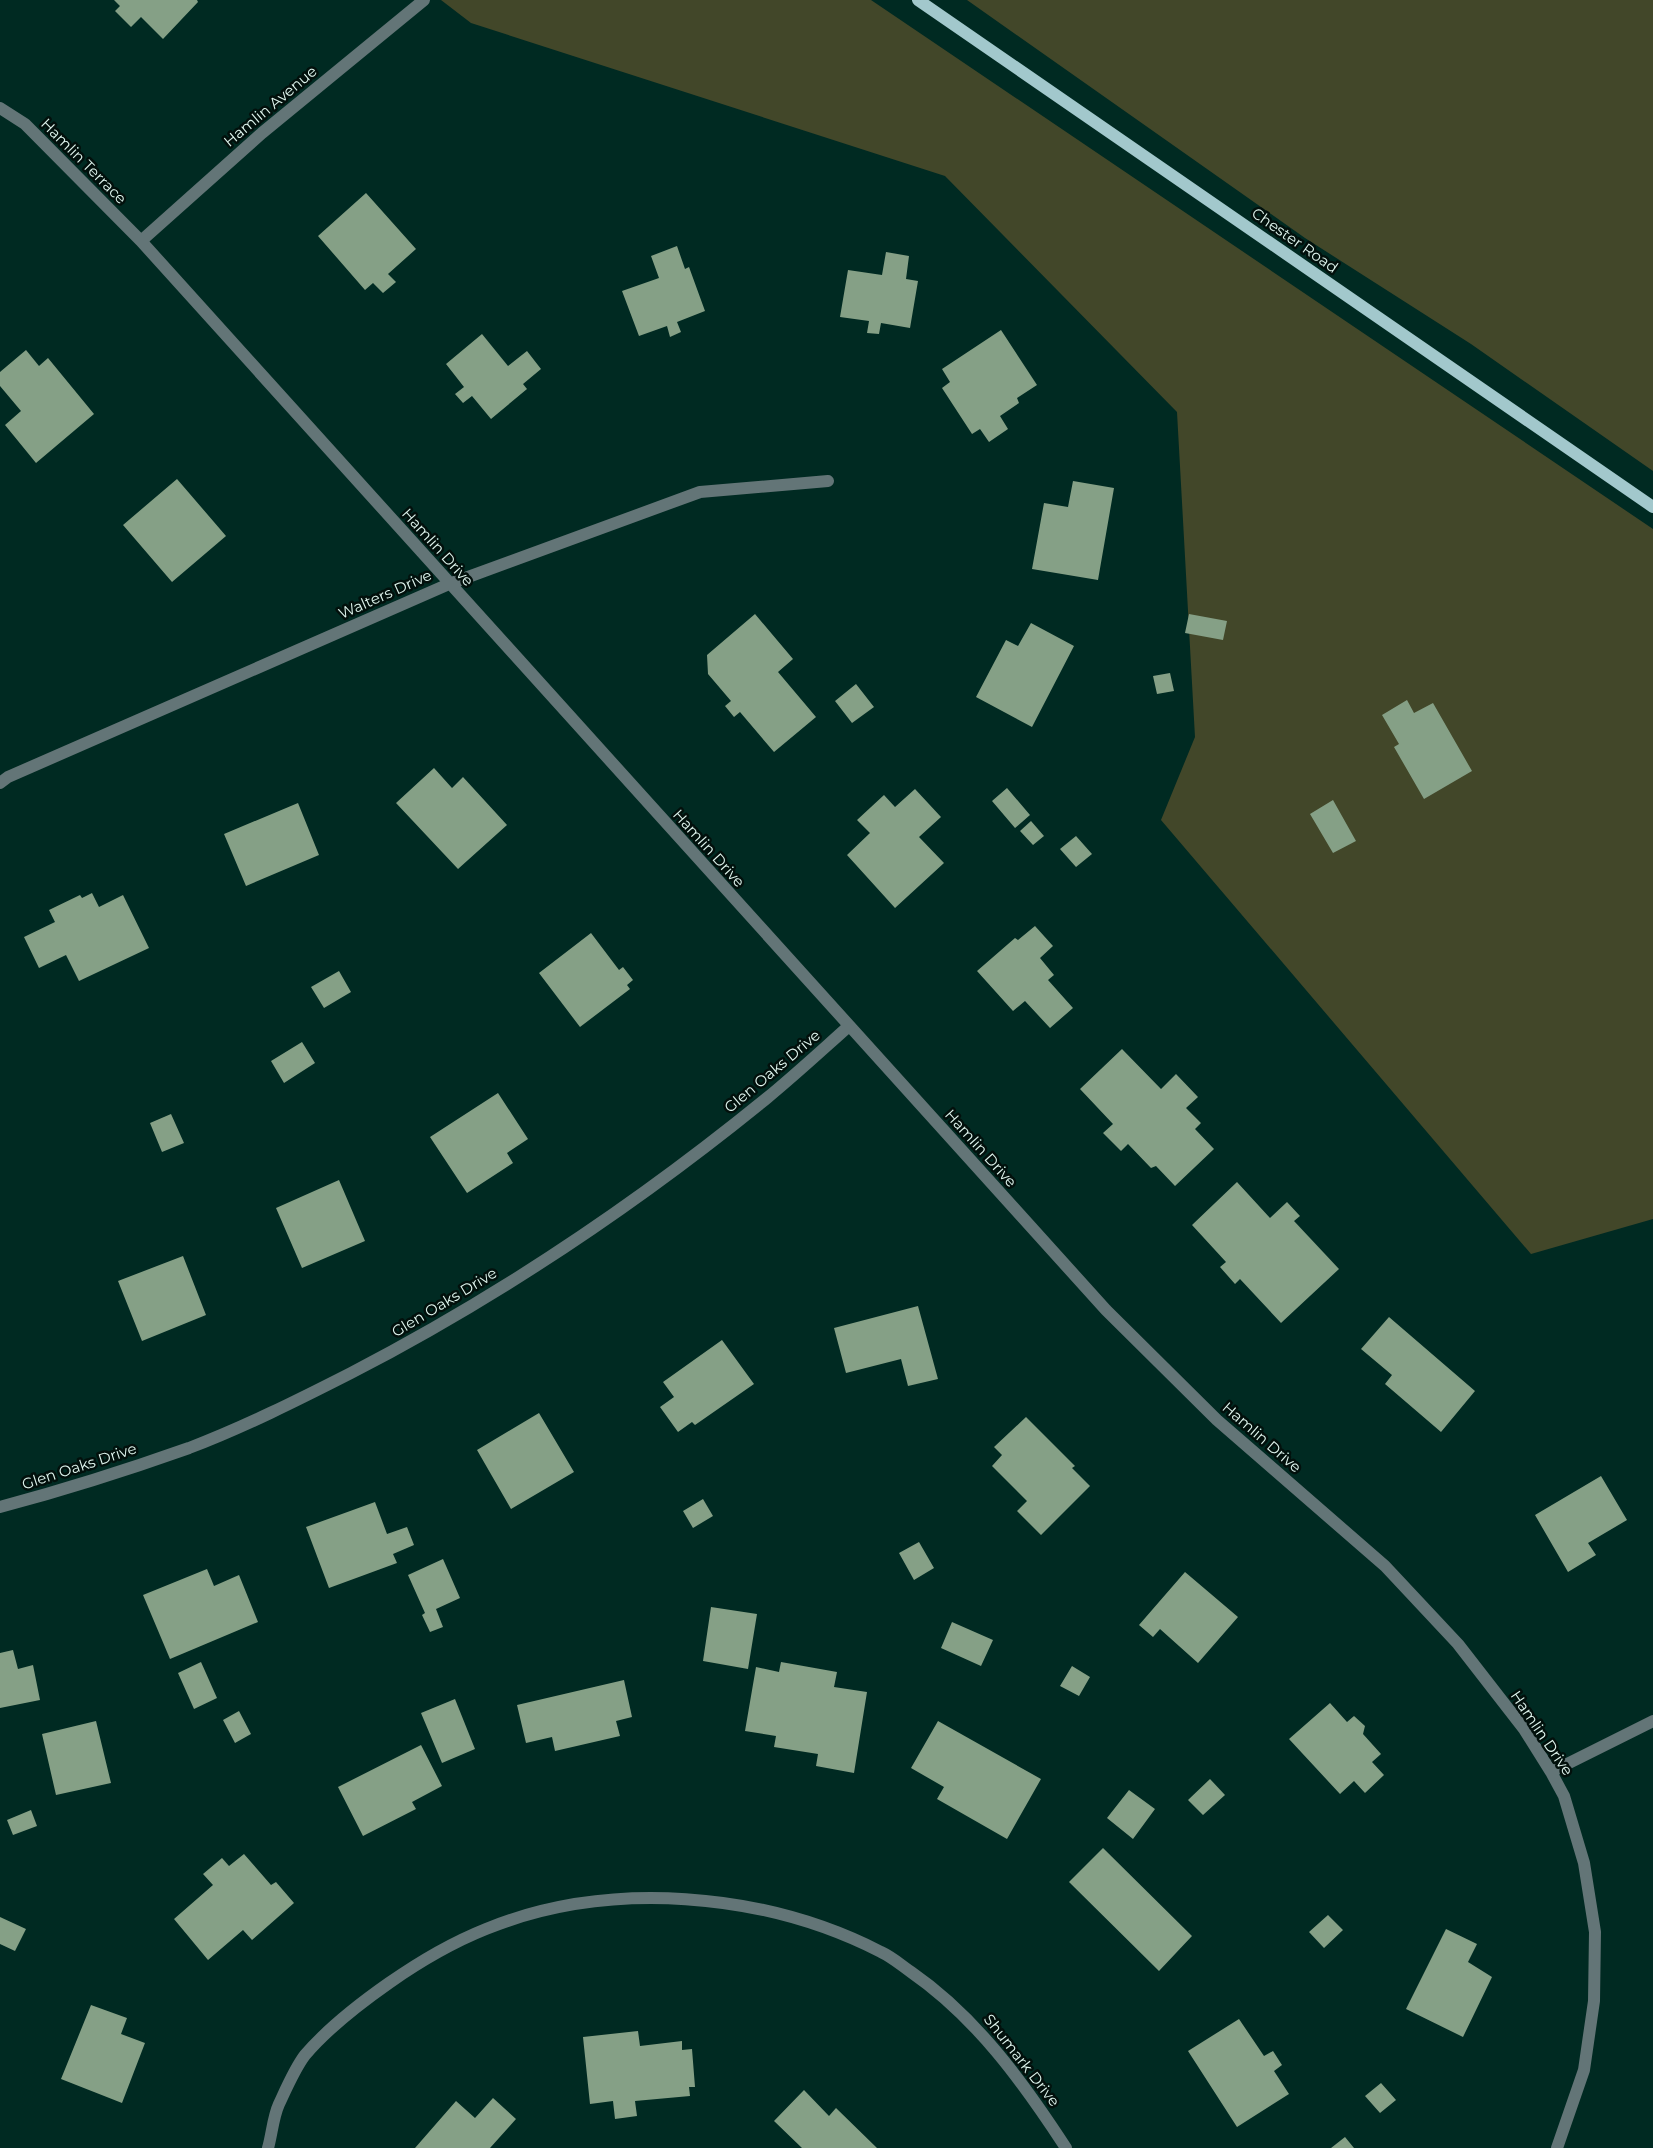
<svg xmlns="http://www.w3.org/2000/svg" width="1653" height="2148" viewBox="0 0 1653 2148" font-family="Montserrat,sans-serif">
  <style>
    .green { fill: #424729 }
    .building { fill: #85a086 }
    .lines { fill: none; stroke-linecap: round; stroke-linejoin: round }
    .minor { stroke: #637577; stroke-width: 12 }
    .major { stroke: #a2c8cc; stroke-width: 12 }
    .labels { text-anchor: middle; dominant-baseline: central; stroke-width: 5; stroke-linejoin: round; paint-order: stroke }
    .street-label { font-size: 15px; fill: #e0f6ef; stroke: #02100c }
  </style>
  <rect width="100%" height="100%" fill="#002a22"/>
  <path class="green" d="M441,0h430l782,529v690l-122,35 -370,-434 34,-83 -18,-325 -232,-236 -474,-153z
    M967,0h686v471l-182,-127 -166,-106z"/>
  <path class="building" d="M114,0h83l1,2 -35,37 -22,-22 -10,10 -16,-16 5,-5z
    M366,193l50,56 -28,25 8,8 -13,11 -10,-10 -8,7 -47,-54z
    M677,246l8,23 4,-2 16,44 -28,11 4,10 -11,5 -3,-11 -28,10 -17,-45 37,-13 -8,-22z
    M886,252l23,4 -3,23 12,2 -8,47 -29,-5 -2,11 -12,-1 2,-12 -29,-4 8,-47 34,5z
    M1001,330l36,55 -20,13 2,5 -19,13 8,13 -19,13 -9,-13 -8,5 -30,-46 8,-6 -8,-13z
    M482,334l26,32 19,-15 14,18 -18,15 4,5 -36,30 -19,-23 -9,7 -8,-9 9,-7 -18,-23z
    M26,350l13,16 9,-8 46,56 -58,49 -31,-38 16,-14 -21,-25v-14z
    M177,479l49,57 -54,46 -49,-57z
    M1073,481l41,7 -16,92 -66,-11 12,-66 24,4z
    M755,614l38,45 -15,13 38,45 -42,35 -34,-40 -6,5 -9,-11 6,-5 -23,-27 -1,-19z
    M1189,614l38,7 -4,19 -38,-7z
    M1031,623l43,23 -42,81 -56,-30 30,-57 12,6z
    M1170,673l4,18 -17,3 -4,-18z
    M856,684l18,23 -22,16 -17,-22z
    M1407,700l7,13 19,-10 39,68 -48,28 -30,-52 5,-3 -17,-29z
    M434,768l18,20 11,-11 44,48 -49,44 -62,-66z
    M1007,788l23,27 -15,13 -23,-27z
    M915,789l26,28 -22,20 25,26 -49,45 -48,-53 23,-22 -13,-13 27,-25 11,12z
    M1333,800l23,41 -23,12 -23,-39z
    M298,803l21,52 -73,31 -22,-52z
    M1031,821l13,15 -11,9 -13,-14z
    M1076,836l16,18 -16,13 -16,-18z
    M92,893l7,14 24,-12 26,53 -70,33 -13,-26 -27,13 -15,-31 31,-15 -6,-12 31,-15 2,3z
    M1035,926l18,20 -13,12 14,17 -6,5 25,28 -23,20 -25,-27 -12,10 -36,-40 38,-33 3,2z
    M591,933l28,37 4,-3 10,13 -6,5 3,4 -50,38 -41,-54z
    M339,971l12,21 -27,16 -13,-21z
    M302,1042l13,21 -31,20 -13,-22z
    M1122,1049l39,40 15,-15 22,23 -12,11 15,15 -6,6 19,20 -39,37 -19,-20 -5,2 -23,-24 -7,7 -18,-18 10,-9 -33,-35z
    M498,1093l30,46 -21,14 6,10 -46,30 -37,-56z
    M171,1114l13,29 -22,9 -12,-29z
    M339,1180l26,61 -63,27 -26,-60z
    M1237,1182l33,36 17,-16 13,14 -6,5 45,48 -58,54 -41,-44 -5,5 -15,-17 6,-5 -34,-37z
    M183,1256l23,59 -64,26 -24,-60z
    M918,1306l20,73 -30,7 -7,-27 -55,14 -12,-45z
    M1389,1317l86,74 -34,41 -56,-48 7,-9 -31,-26z
    M722,1340l32,44 -59,41 -3,-3 -14,10 -18,-25 14,-10 -11,-15z
    M539,1413l35,59 -63,37 -34,-59z
    M1026,1417l49,49 -3,2 18,18 -49,49 -24,-24 10,-10 -35,-35 10,-11 -8,-8z
    M1601,1476l26,44 -39,23 8,12 -28,17 -33,-57z
    M703,1499l10,17 -20,12 -10,-17z
    M375,1502l12,32 20,-7 7,18 -21,9 4,9 -68,25 -23,-61z
    M919,1542l15,26 -20,12 -15,-27z
    M443,1559l17,39 -24,11 7,18 -13,5 -8,-17 3,-2 -17,-38z
    M207,1569l7,17 25,-11 19,47 -88,37 -27,-64z
    M1185,1572l53,45 -40,46 -38,-34 -7,8 -14,-12z
    M711,1607l46,7 -9,55 -45,-8z
    M952,1622l41,18 -12,26 -40,-18z
    M13,1650l5,19 15,-4 7,35 -40,8v-55z
    M201,1662l16,36 -23,11 -16,-36z
    M781,1662l56,10 -3,15 33,5 -13,81 -38,-7 2,-12 -44,-7 2,-11 -31,-5 11,-64 23,5z
    M1072,1666l18,11 -11,19 -19,-10z
    M624,1680l8,37 -16,4 4,15 -65,15 -3,-14 -26,6 -9,-38z
    M455,1699l20,50 -33,14 -21,-50z
    M1330,1703l17,19 7,-6 11,10 -2,8 18,20 -9,8 12,13 -19,18 -11,-12 -14,13 -51,-55z
    M239,1711l12,23 -16,9 -12,-23z
    M96,1721l15,62 -55,12 -14,-61z
    M938,1721l103,58 -34,60 -70,-40 7,-12 -33,-19z
    M421,1745l21,41 -30,16 4,7 -53,27 -25,-49z
    M1210,1779l15,16 -22,20 -15,-15z
    M1129,1790l26,19 -22,30 -26,-21z
    M31,1810l6,16 -24,9 -6,-15z
    M1103,1848l89,88 -33,35 -90,-89z
    M244,1854l27,31 5,-3 18,21 -42,37 -9,-10 -35,30 -34,-41 39,-34 -10,-11 19,-16 7,8z
    M1328,1915l15,15 -19,18 -15,-16z
    M0,1917l26,12 -11,22 -15,-7z
    M1446,1929l31,15 -9,18 24,15 -29,60 -57,-28z
    M91,2005l36,13 -6,16 24,9 -23,60 -61,-24z
    M1239,2019l25,37 9,-5 9,14 -8,6 15,23 -52,33 -49,-76z
    M638,2031l2,15 42,-5v9l10,-1 3,38h-6l1,9 -55,5 2,15 -22,3 -2,-18 -23,3 -7,-67z
    M1381,2083l15,17 -16,13 -15,-17z
    M804,2090l25,26 7,-8 41,40h-75l-28,-27z
    M493,2098l23,21 -26,29h-75l41,-47 19,17z
    M1345,2137l9,11h-23z"/>
  <g class="lines">
    <path class="minor" d="M0,108l25,16 116,117 965,1069 111,110 168,146 73,78 66,85 27,43 13,24 20,67 11,69 -1,69 -10,69 -27,78
      M141,241l121,-108 162,-133
      M0,783l8,-6 441,-193 251,-92 128,-11
      M0,1507c64,-17 127,-37 189,-59 55,-21 109,-48 162,-75 147,-76 287,-170 416,-275 28,-23 55,-48 82,-72
      M1551,1772l102,-51
      M268,2148c4,-14 5,-31 11,-44 7,-15 16,-36 26,-49 24,-28 54,-51 84,-72 30,-21 62,-40 97,-54 123,-50 278,-37 395,23 11,5 20,13 30,20 65,45 112,110 155,176"/>
    <path class="major" d="M918,0l735,507"/>
  </g>
  <g class="labels">
    <g class="street-label">
      <text transform="translate(270 106) rotate(-40)">Hamlin Avenue</text>
      <text transform="translate(84 161) rotate(45)">Hamlin Terrace</text>
      <text transform="translate(1295 240) rotate(35)">Chester Road</text>
      <text transform="translate(438 547) rotate(48)">Hamlin Drive</text>
      <text transform="translate(385 594) rotate(-24)">Walters Drive</text>
      <text transform="translate(709 848) rotate(48)">Hamlin Drive</text>
      <text transform="translate(772 1071) rotate(-40)">Glen Oaks Drive</text>
      <text transform="translate(981 1148) rotate(48)">Hamlin Drive</text>
      <text transform="translate(444 1302) rotate(-31)">Glen Oaks Drive</text>
      <text transform="translate(1262 1437) rotate(41)">Hamlin Drive</text>
      <text transform="translate(79 1466) rotate(-18)">Glen Oaks Drive</text>
      <text transform="translate(1542 1733) rotate(56)">Hamlin Drive</text>
      <text transform="translate(1022 2060) rotate(52)">Shumark Drive</text>
    </g>
  </g>
</svg>
